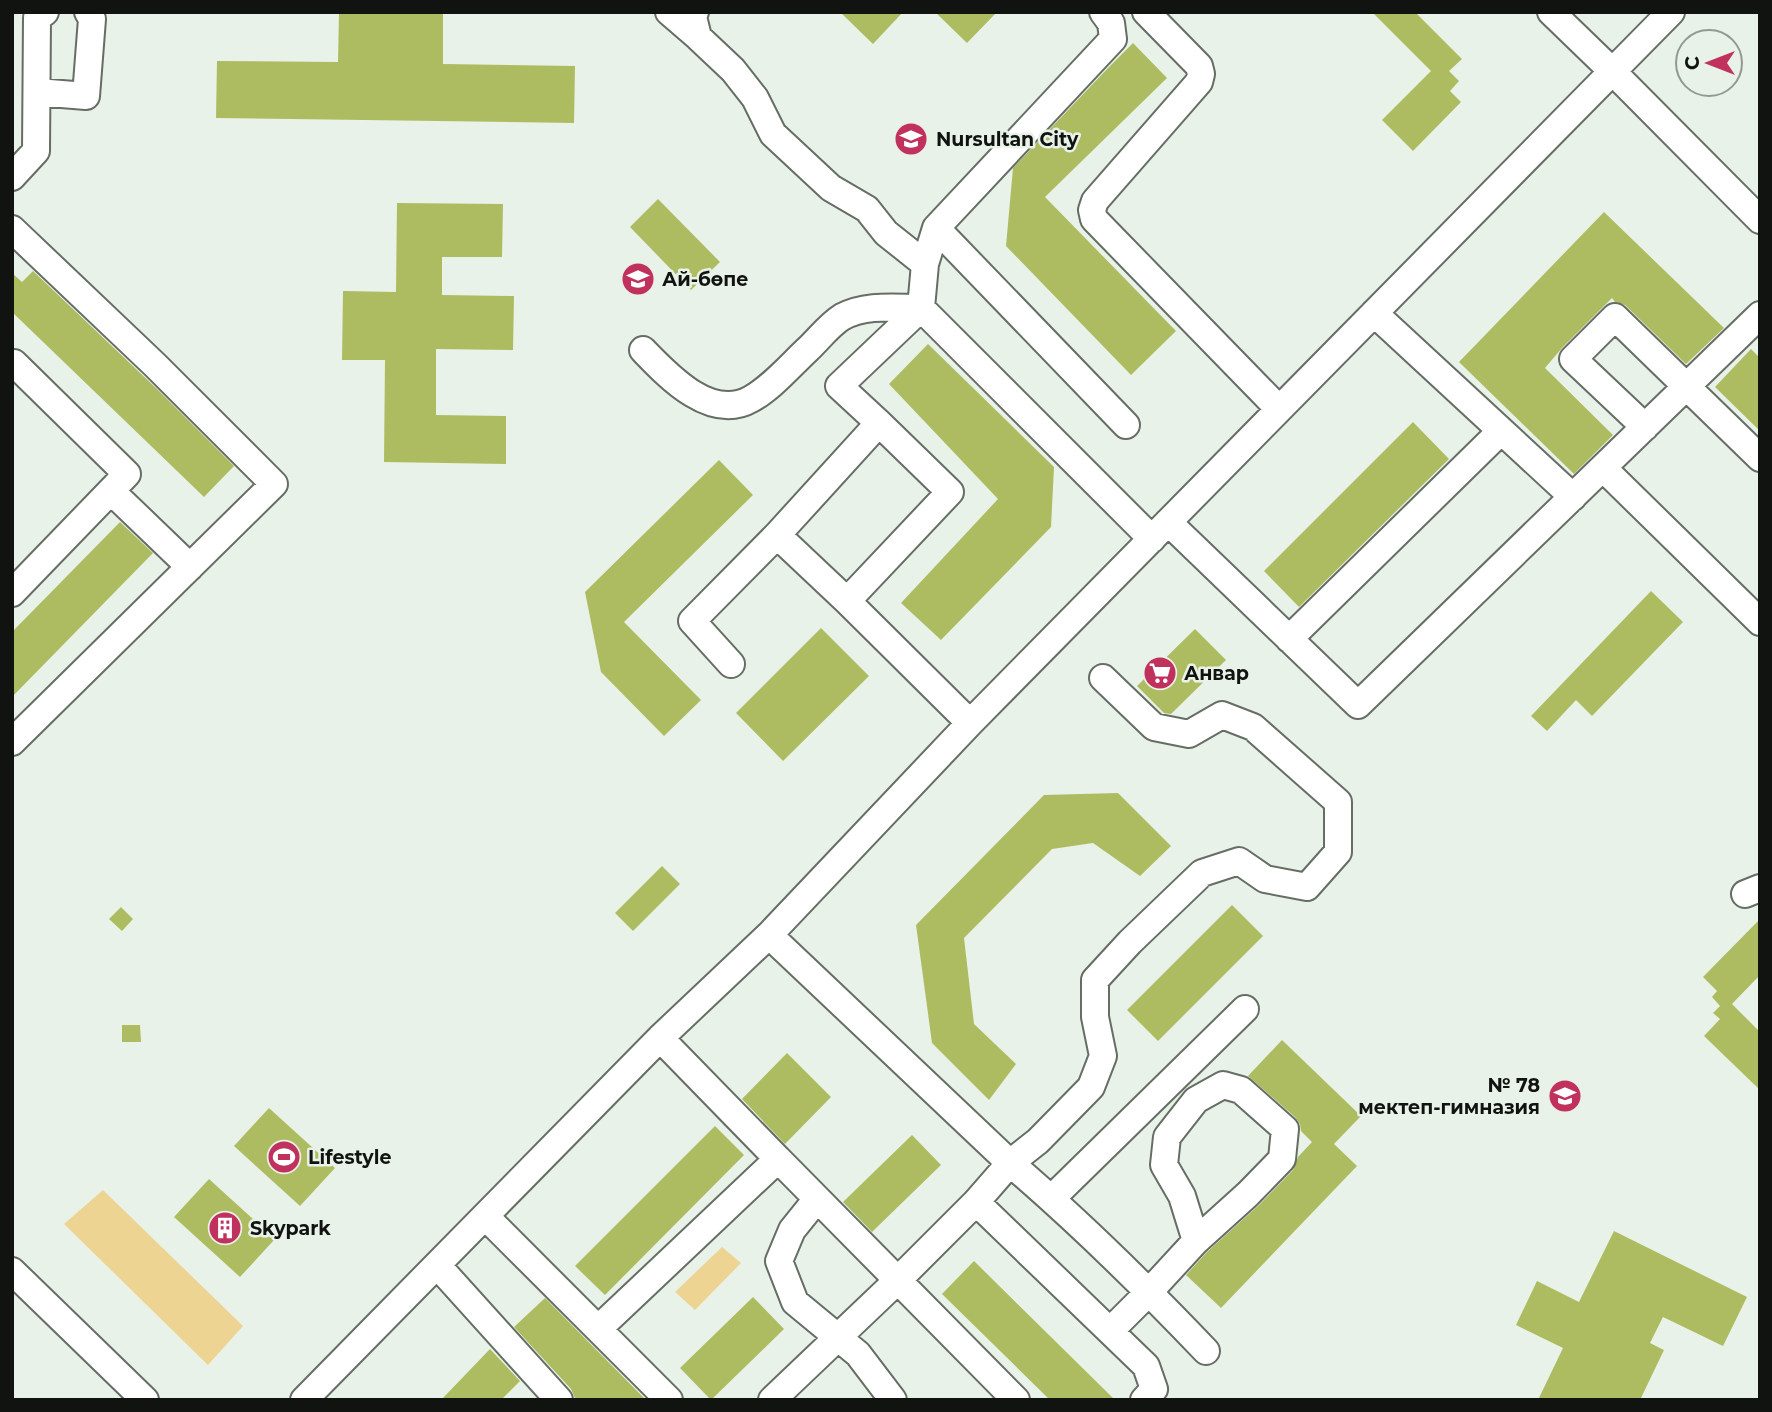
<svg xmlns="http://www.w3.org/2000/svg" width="1772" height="1412" viewBox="0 0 1772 1412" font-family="Montserrat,sans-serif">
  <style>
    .green { fill: #edd492 }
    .building { fill: #aebc61 }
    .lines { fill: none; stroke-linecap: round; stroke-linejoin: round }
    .minor-casing { stroke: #656d65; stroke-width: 30 }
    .minor { stroke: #fff; stroke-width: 26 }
    .labels { text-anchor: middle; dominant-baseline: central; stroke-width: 5; stroke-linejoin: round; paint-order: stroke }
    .poi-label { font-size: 19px; font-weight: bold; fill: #101310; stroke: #e9f2e8; text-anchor: start }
  </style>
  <rect width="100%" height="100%" fill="#e9f2e8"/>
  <path class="green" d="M103,1190l140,136 -35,39 -144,-141z
    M722,1247l19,16 -46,47 -20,-18z"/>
  <path class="building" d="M339,12h104v52l132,2 -1,57 -358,-5 1,-57 121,1z
    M840,12h63l-30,32z
    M935,12h62l-30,31z
    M1372,12h43l47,47 -13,12 10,10 -9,10 11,11 -48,49 -31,-31 49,-49z
    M1133,43l34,35 -122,119 131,134 -45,44 -125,-129 7,-78 95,-100z
    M658,199l62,63 -29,28 -61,-63z
    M397,203l106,1 -1,53h-60v38l72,1 -1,54 -77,-1v66l70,1v48l-122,-2 1,-102h-43l1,-69 53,1z
    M1604,212l120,116 -38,36 -61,-59 -10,-3 -3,-4 -50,50 -17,20 68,67 -39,39 -115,-112z
    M33,271l123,117 78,78 -30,31 -192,-185v-39l10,9z
    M928,344l126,123 -3,60 -110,113 -40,-37 97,-104 -109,-115z
    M1751,349l9,9v73l-45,-44z
    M1413,422l36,37 -150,148 -35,-36z
    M719,460l34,35 -129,127 77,78 -37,36 -63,-64 -16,-80z
    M120,522l33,31 -141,144v-65z
    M1651,591l32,31 -91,94 -16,-16 -29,31 -16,-15z
    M821,628l48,48 -86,85 -47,-48z
    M1195,629l31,31 -55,54 -7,-1 -27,-27z
    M1118,793l53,53 -31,30 -47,-33 -41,6 -88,89 10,86 42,40 -27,36 -57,-57 -16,-118 128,-130z
    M662,866l18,18 -47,47 -18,-18z
    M1232,905l31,31 -105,105 -31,-31z
    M121,907l12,12 -11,12 -13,-12z
    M1760,919v56l-28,29 28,28v58l-56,-54 16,-17 -7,-6 7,-7 -8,-9 5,-6 -14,-14z
    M122,1025h18l1,17h-19z
    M1282,1040l79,76 -27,28 23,22 -136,142 -35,-33 21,-23 52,-47 34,-35 5,-13 14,-15 -11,-11 -1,-7 -5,-7 -47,-41z
    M787,1053l44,44 -46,47 -43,-45z
    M269,1108l66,60 -35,38 -66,-60z
    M715,1126l29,29 -139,140 -30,-29z
    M912,1135l29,30 -69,67 -29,-30z
    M209,1179l66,60 -35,38 -66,-60z
    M1614,1231l133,66 -24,49 -60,-29 -13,26 14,7 -24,50h-102l25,-52 -47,-23 21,-44 42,21z
    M974,1261l141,139h-65l-108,-106z
    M753,1297l31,32 -73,71 -31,-32z
    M545,1298l101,102h-70l-5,-11 -57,-62z
    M490,1349l30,32 -19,19h-60z"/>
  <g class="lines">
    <defs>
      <path id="minor" d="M669,12l29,25
        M695,12l-2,5 5,20 35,33 22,28 18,36 58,54 36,21 19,24 39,31
        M1146,12l53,54 2,8 -2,8 -104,119 -3,9 2,9 185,190
        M1551,12l61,59 148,149
        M37,92l49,4 6,-77 -4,-7
        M12,177l24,-26 1,-133 8,-6
        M936,228l190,197
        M12,229l143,136 119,119 -262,258
        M1374,313l199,184
        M643,350c25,26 68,72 108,49 20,-11 39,-33 56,-49 11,-10 22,-25 35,-33 24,-13 53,-9 79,-9l4,-44 11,-36 177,-189 -2,-16 -8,-11
        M12,365l2,-2 113,111 -115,119
        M1645,427l-72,-68 42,-42 145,141
        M1603,468l157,154
        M111,491l79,76
        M1168,522l190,183 402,-390
        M777,535l70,66 123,122
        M847,601l103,-109 -71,-69
        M1289,639l212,-208
        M731,664l-39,-43 85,-86 102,-112 -40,-37 82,-78 231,231
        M1745,894l15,-6
        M769,935l241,228c69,59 134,123 196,188
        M778,1159l238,241
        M817,1199l-25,31 -13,31 16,41 63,52 35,46
        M1051,1199l194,-190
        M976,1202l170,164 8,23 -10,11
        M485,1216l184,184
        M437,1265l122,135
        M12,1271l133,129
        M598,1329l180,-170 -118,-121
        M1111,1330l38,-38 47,-51 52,-47 34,-35 3,-30 -44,-39 -18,-5 -27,15 -29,37 -3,28 18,31 14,45
        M304,1400l356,-362 109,-103 201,-212 701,-711
        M772,1400l126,-120 78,-78 34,-39 28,-22 53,-54 12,-31 -8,-39v-37l35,-38 72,-69 37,-12 26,18 42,8 31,-35v-50l-85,-75 -31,-12 -33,19 -35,-7 -51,-49"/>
    </defs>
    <use href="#minor" class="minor-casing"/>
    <use href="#minor" class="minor"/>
  </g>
  <defs>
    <symbol id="school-disc" viewBox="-11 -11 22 22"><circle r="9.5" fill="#c0315e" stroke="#e9f2e8"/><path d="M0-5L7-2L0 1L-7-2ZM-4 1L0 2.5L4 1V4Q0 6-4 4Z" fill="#fff"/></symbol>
    <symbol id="supermarket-disc" viewBox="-11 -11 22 22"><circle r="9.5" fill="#c0315e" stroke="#e9f2e8"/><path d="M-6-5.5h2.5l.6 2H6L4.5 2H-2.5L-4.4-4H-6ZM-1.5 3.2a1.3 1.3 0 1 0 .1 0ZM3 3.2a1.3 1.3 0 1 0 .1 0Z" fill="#fff"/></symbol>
    <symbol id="stadium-disc" viewBox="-11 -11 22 22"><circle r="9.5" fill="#c0315e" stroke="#e9f2e8"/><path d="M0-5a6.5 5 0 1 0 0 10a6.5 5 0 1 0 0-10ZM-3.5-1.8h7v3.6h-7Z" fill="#fff"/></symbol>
    <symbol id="building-disc" viewBox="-11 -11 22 22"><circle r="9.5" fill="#c0315e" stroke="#e9f2e8"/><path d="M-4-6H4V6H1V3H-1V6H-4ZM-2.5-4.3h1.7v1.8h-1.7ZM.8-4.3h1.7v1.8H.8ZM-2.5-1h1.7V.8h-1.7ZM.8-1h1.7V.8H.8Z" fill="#fff"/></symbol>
  </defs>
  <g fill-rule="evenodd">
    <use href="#school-disc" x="892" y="120" width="38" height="38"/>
    <use href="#school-disc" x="619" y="260" width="38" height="38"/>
    <use href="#supermarket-disc" x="1141" y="654" width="38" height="38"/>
    <use href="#school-disc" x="1546" y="1077" width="38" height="38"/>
    <use href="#stadium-disc" x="265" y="1138" width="38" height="38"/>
    <use href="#building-disc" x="206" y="1209" width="38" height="38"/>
  </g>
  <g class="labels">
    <g class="poi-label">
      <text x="936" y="139">Nursultan City</text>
      <text x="662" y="279">Ай-бөпе</text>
      <text x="1184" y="673">Анвар</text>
      <text x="1540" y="1085" text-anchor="end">№ 78<tspan x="1540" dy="22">мектеп-гимназия</tspan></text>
      <text x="308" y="1157">Lifestyle</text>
      <text x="250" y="1228">Skypark</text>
    </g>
  </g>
  <rect width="1772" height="1412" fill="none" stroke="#101310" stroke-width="28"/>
  <g transform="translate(1709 63) rotate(270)"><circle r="33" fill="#e9f2e8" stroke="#929992" stroke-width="2"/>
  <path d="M0-5L12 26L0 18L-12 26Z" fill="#c0315e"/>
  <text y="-10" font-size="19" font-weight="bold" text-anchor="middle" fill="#101310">С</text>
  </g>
</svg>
